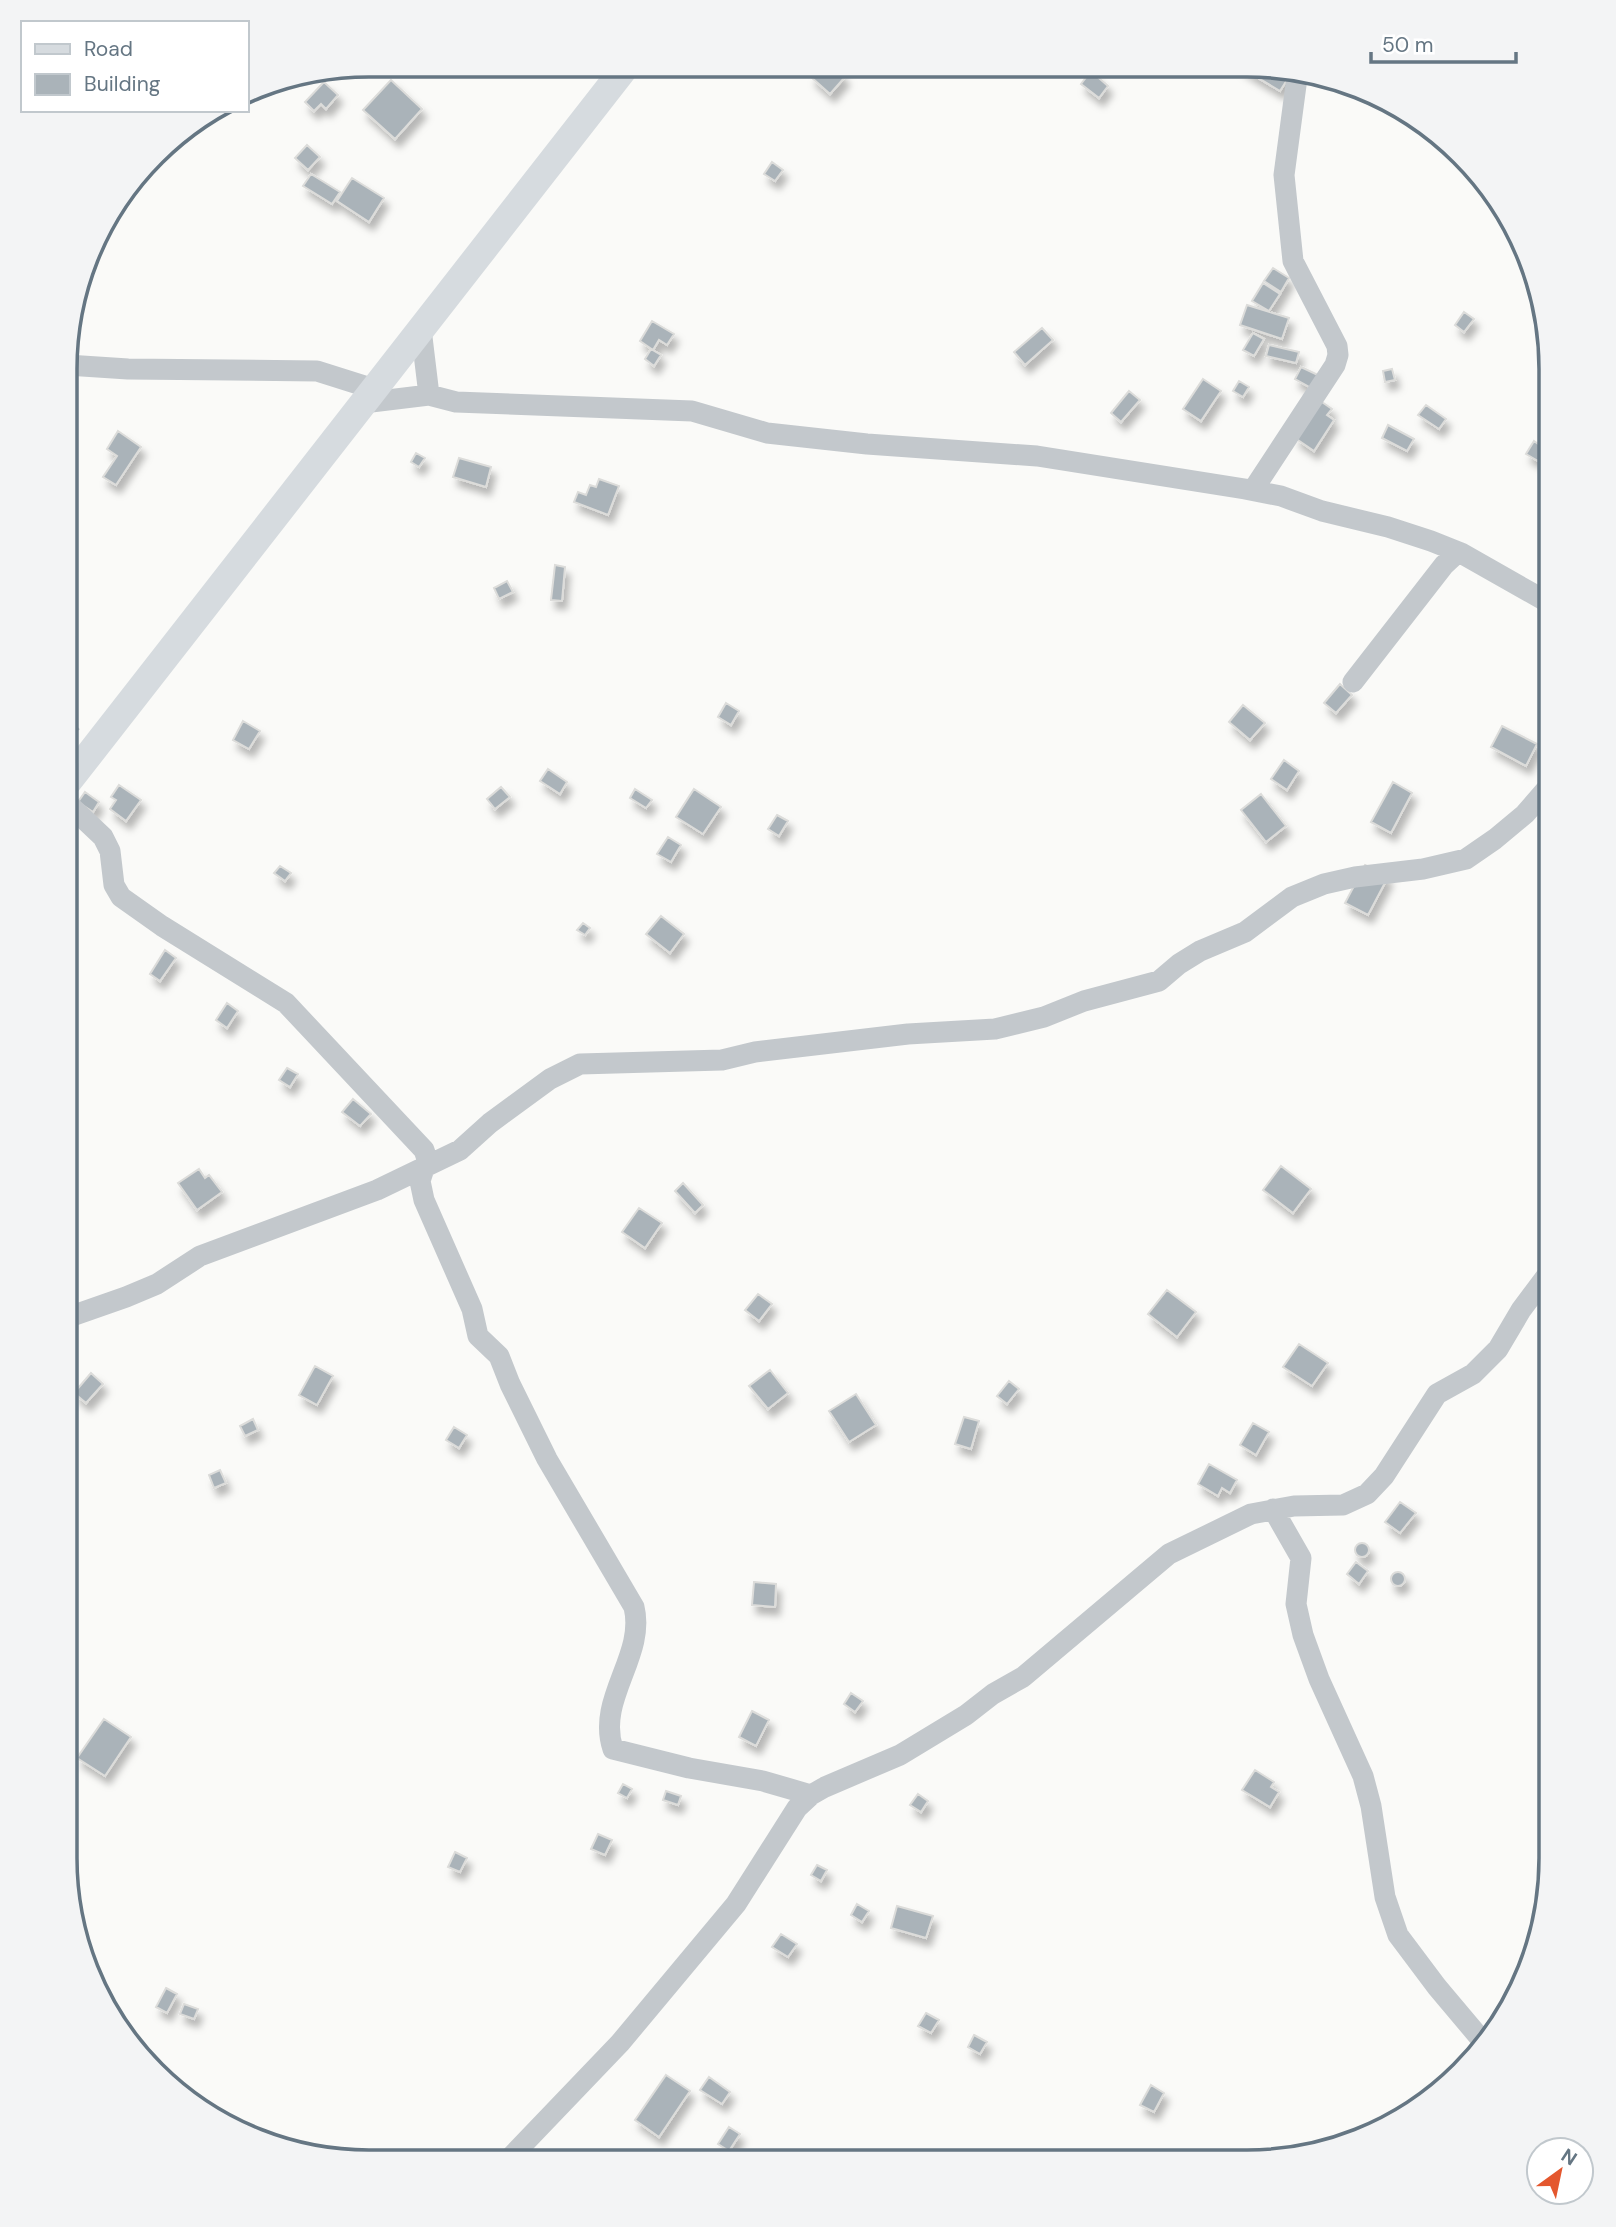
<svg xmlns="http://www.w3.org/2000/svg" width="1616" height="2227" viewBox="0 0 1616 2227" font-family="'DM Sans',sans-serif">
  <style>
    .building { fill: #aab3b9; stroke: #dcdcda; stroke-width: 2; filter: url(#shadow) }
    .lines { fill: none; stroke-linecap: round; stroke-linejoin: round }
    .path { stroke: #bbbfc2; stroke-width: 3.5; stroke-dasharray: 3.5 3.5; stroke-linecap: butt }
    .street { stroke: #c3c8cc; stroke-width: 21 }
    .secondary { stroke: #d6dbdf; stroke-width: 28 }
    .rim { fill: none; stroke: #657683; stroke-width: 3.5 }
  </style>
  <defs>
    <filter id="shadow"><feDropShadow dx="4.5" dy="8" stdDeviation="3.5" flood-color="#0004"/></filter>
  </defs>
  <rect width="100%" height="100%" fill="#fafaf8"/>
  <path class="building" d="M820,66h13l12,11 -15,17 -19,-17z
    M1240,67h44l8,5 -12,19z
    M1091,71l17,15 -9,12 -18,-14z
    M391,80l31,29 -27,30 -32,-29z
    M324,82l14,13 -12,14 -5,-5 -7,7 -9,-9z
    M307,145l13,12 -12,13 -13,-12z
    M772,162l11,8 -8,11 -11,-7z
    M311,174l29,18 -8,12 -29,-18z
    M352,178l32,20 -15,24 -32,-21z
    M1273,268l16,10 -8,14 -17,-11z
    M1263,283l17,11 -11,17 -17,-10z
    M1247,305l42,13 -7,21 -42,-14z
    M1464,312l10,7 -10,13 -9,-7z
    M652,321l22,13 -7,11 -8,-5 -6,10 -13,-9z
    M1042,328l11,12 -28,25 -11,-13z
    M1253,333l11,6 -10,17 -11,-6z
    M1269,345l30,7 -3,11 -30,-7z
    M651,349l10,6 -7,11 -9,-7z
    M1301,367l19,9 -7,13 -18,-10z
    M1392,369l3,11 -10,2 -2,-11z
    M1203,379l18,12 -20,30 -18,-12z
    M1239,381l10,6 -6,10 -10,-6z
    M1129,391l11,9 -19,22 -10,-9z
    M1319,400l13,9 -5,6 7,5 -20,31 -19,-13z
    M1426,405l20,14 -7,10 -21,-14z
    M1388,425l26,14 -7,12 -25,-13z
    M118,431l23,16 -25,38 -13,-8 14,-21 -10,-7z
    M1534,441l11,8 -7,12 -12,-7z
    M1548,445l3,2v14l-9,-6z
    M416,453l9,5 -6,9 -8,-5z
    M459,458l32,9 -5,20 -33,-10z
    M599,479l20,7 -11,29 -34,-13 4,-10 8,3 4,-10 6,2z
    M555,565l10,2 -3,34 -11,-1z
    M507,581l6,11 -14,7 -5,-11z
    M1340,684l12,11 -16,18 -12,-10z
    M726,703l13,8 -8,14 -13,-8z
    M1243,705l22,18 -15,17 -21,-18z
    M243,721l17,10 -11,18 -16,-9z
    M1502,726l35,18 -11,22 -35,-19z
    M1284,760l15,11 -12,19 -16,-11z
    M548,769l19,13 -7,12 -20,-13z
    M1393,782l19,11 -21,40 -20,-11z
    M119,785l22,15 -15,21 -16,-12 6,-9 -5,-3z
    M501,787l9,10 -15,12 -8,-10z
    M635,789l17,11 -6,8 -16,-10z
    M694,789l27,18 -18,27 -27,-17z
    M85,792l14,10 -6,10 -15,-10z
    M1261,794l25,32 -20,16 -25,-32z
    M777,815l11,6 -9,15 -11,-7z
    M668,837l13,8 -10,17 -14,-8z
    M1365,865l23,12 -20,38 -23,-12z
    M280,866l11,7 -6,8 -11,-8z
    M661,916l23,18 -14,19 -24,-19z
    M583,923l7,5 -5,7 -8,-5z
    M165,950l11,8 -16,23 -10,-7z
    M227,1003l11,8 -11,17 -11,-8z
    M287,1068l11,6 -8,13 -11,-7z
    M353,1099l18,15 -11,12 -18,-14z
    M1281,1166l30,23 -18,24 -30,-23z
    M199,1169l6,9 4,-3 13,17 -25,18 -19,-27z
    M683,1183l20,22 -8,8 -20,-22z
    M639,1208l23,15 -17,25 -23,-16z
    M1167,1290l29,22 -19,25 -29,-23z
    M758,1294l14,10 -13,17 -14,-11z
    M1299,1344l29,19 -16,23 -29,-19z
    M315,1366l18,10 -16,29 -18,-10z
    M770,1370l18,23 -20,16 -19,-23z
    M91,1373l12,11 -17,19 -12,-10z
    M1009,1381l10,8 -12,15 -10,-8z
    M856,1394l20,31 -27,17 -20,-31z
    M964,1417l15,4 -8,28 -16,-5z
    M253,1419l5,11 -13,6 -5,-10z
    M1253,1423l16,9 -13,23 -16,-10z
    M454,1427l13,8 -8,13 -13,-8z
    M1209,1464l28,16 -7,13 -8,-5 -4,8 -20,-12z
    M220,1470l6,13 -12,5 -5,-13z
    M1400,1502l16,11 -16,20 -15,-11z
    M1355 1550a7 7 0 1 1 14 0a7 7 0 1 1-14 0Z
    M1356,1562l12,9 -9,13 -12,-10z
    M1391 1579a7 7 0 1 1 14 0a7 7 0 1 1-14 0Z
    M754,1582l22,2 -1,23 -23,-2z
    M851,1693l12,8 -8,11 -11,-8z
    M752,1711l17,9 -13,26 -17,-9z
    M104,1719l27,18 -26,39 -28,-18z
    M1255,1770l19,12 -3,5 8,5 -9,15 -28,-17z
    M623,1784l9,5 -5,9 -9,-5z
    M666,1791l15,5 -3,9 -15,-5z
    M918,1794l10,7 -7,11 -11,-7z
    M598,1834l14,6 -7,15 -14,-6z
    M455,1852l12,6 -7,14 -12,-5z
    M817,1865l10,5 -6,11 -10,-6z
    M857,1904l12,7 -7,11 -11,-7z
    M897,1906l36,10 -7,22 -35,-10z
    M781,1934l16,10 -9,13 -16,-10z
    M166,1988l11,6 -10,19 -11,-6z
    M184,2004l14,5 -4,10 -14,-5z
    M926,2013l13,7 -8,13 -13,-7z
    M974,2035l13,7 -7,12 -12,-7z
    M666,2075l24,16 -31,46 -24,-17z
    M709,2077l21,15 -8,12 -22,-14z
    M1151,2085l13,8 -10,19 -14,-7z
    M729,2127l11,7 -11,17 -11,-7z"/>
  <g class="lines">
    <path class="path" d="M67,717l12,14"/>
    <path class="street" d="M421,329l8,66
      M67,365l61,4 189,2 57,18
      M363,403l66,-8 27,7 236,9 75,22 100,11 170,12 208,33 36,7 41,15 66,16 43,14 30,12 90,51
      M1253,490l82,-125 3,-10 -1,-9 -44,-85 -9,-86 14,-105
      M1353,682l91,-117 14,-13
      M67,803l36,34 7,14 4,34 7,12 41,29 124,77 138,147 3,9 -7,22 4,19 48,109 6,27 21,20 11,28 37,75 87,148c12,49 -38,92 -21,142l76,19 74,13 48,14
      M66,1318l60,-21 31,-13 43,-28 177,-66 83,-40 30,-27 60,-44 30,-15 142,-4 33,-8 153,-18 87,-5 49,-12 40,-16 75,-20 20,-17 21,-13 45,-19 47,-35 32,-13 31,-7 68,-8 43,-10 29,-20 30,-25 26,-30
      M1273,1509l28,49 -5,46 7,31 16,44 44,97 8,30 14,91 13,38 39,52 48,57
      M508,2160l112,-117 116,-139 61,-96 14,-13 14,-8 75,-32 66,-40 27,-21 30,-17 146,-123 82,-40 43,-8 49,-1 24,-11 17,-18 53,-82 36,-20 25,-25 23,-39 30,-40"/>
    <path class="secondary" d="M67,783l560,-718"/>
  </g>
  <path d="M0 0H1616V2227H0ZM369 77H1247A292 292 0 0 1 1539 369V1858A292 292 0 0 1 1247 2150H369A292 292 0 0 1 77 1858V369A292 292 0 0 1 369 77Z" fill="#f3f4f5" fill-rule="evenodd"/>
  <path class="rim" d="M369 77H1247A292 292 0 0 1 1539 369V1858A292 292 0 0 1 1247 2150H369A292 292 0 0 1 77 1858V369A292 292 0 0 1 369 77Z"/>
  <rect x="21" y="21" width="228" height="91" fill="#ffffff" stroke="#c1c8cd" stroke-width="2"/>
  <rect x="35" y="44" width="35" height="10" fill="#d6dbdf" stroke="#c1c8cd" stroke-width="2"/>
  <text x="84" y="56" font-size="21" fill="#657683">Road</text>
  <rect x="35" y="74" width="35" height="21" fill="#aab3b9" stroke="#c1c8cd" stroke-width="2"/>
  <text x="84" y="91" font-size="21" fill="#657683">Building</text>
  <g transform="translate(1560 2171) rotate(33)"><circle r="33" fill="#ffffff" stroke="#c1c8cd" stroke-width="2"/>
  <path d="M0-5L12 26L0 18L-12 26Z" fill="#e4572e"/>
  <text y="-10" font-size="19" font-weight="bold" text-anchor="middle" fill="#657683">N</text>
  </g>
  <path d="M1371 52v10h145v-10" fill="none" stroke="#657683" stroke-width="3.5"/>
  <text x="1382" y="52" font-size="21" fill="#657683" stroke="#ffffff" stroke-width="5" paint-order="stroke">50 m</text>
</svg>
